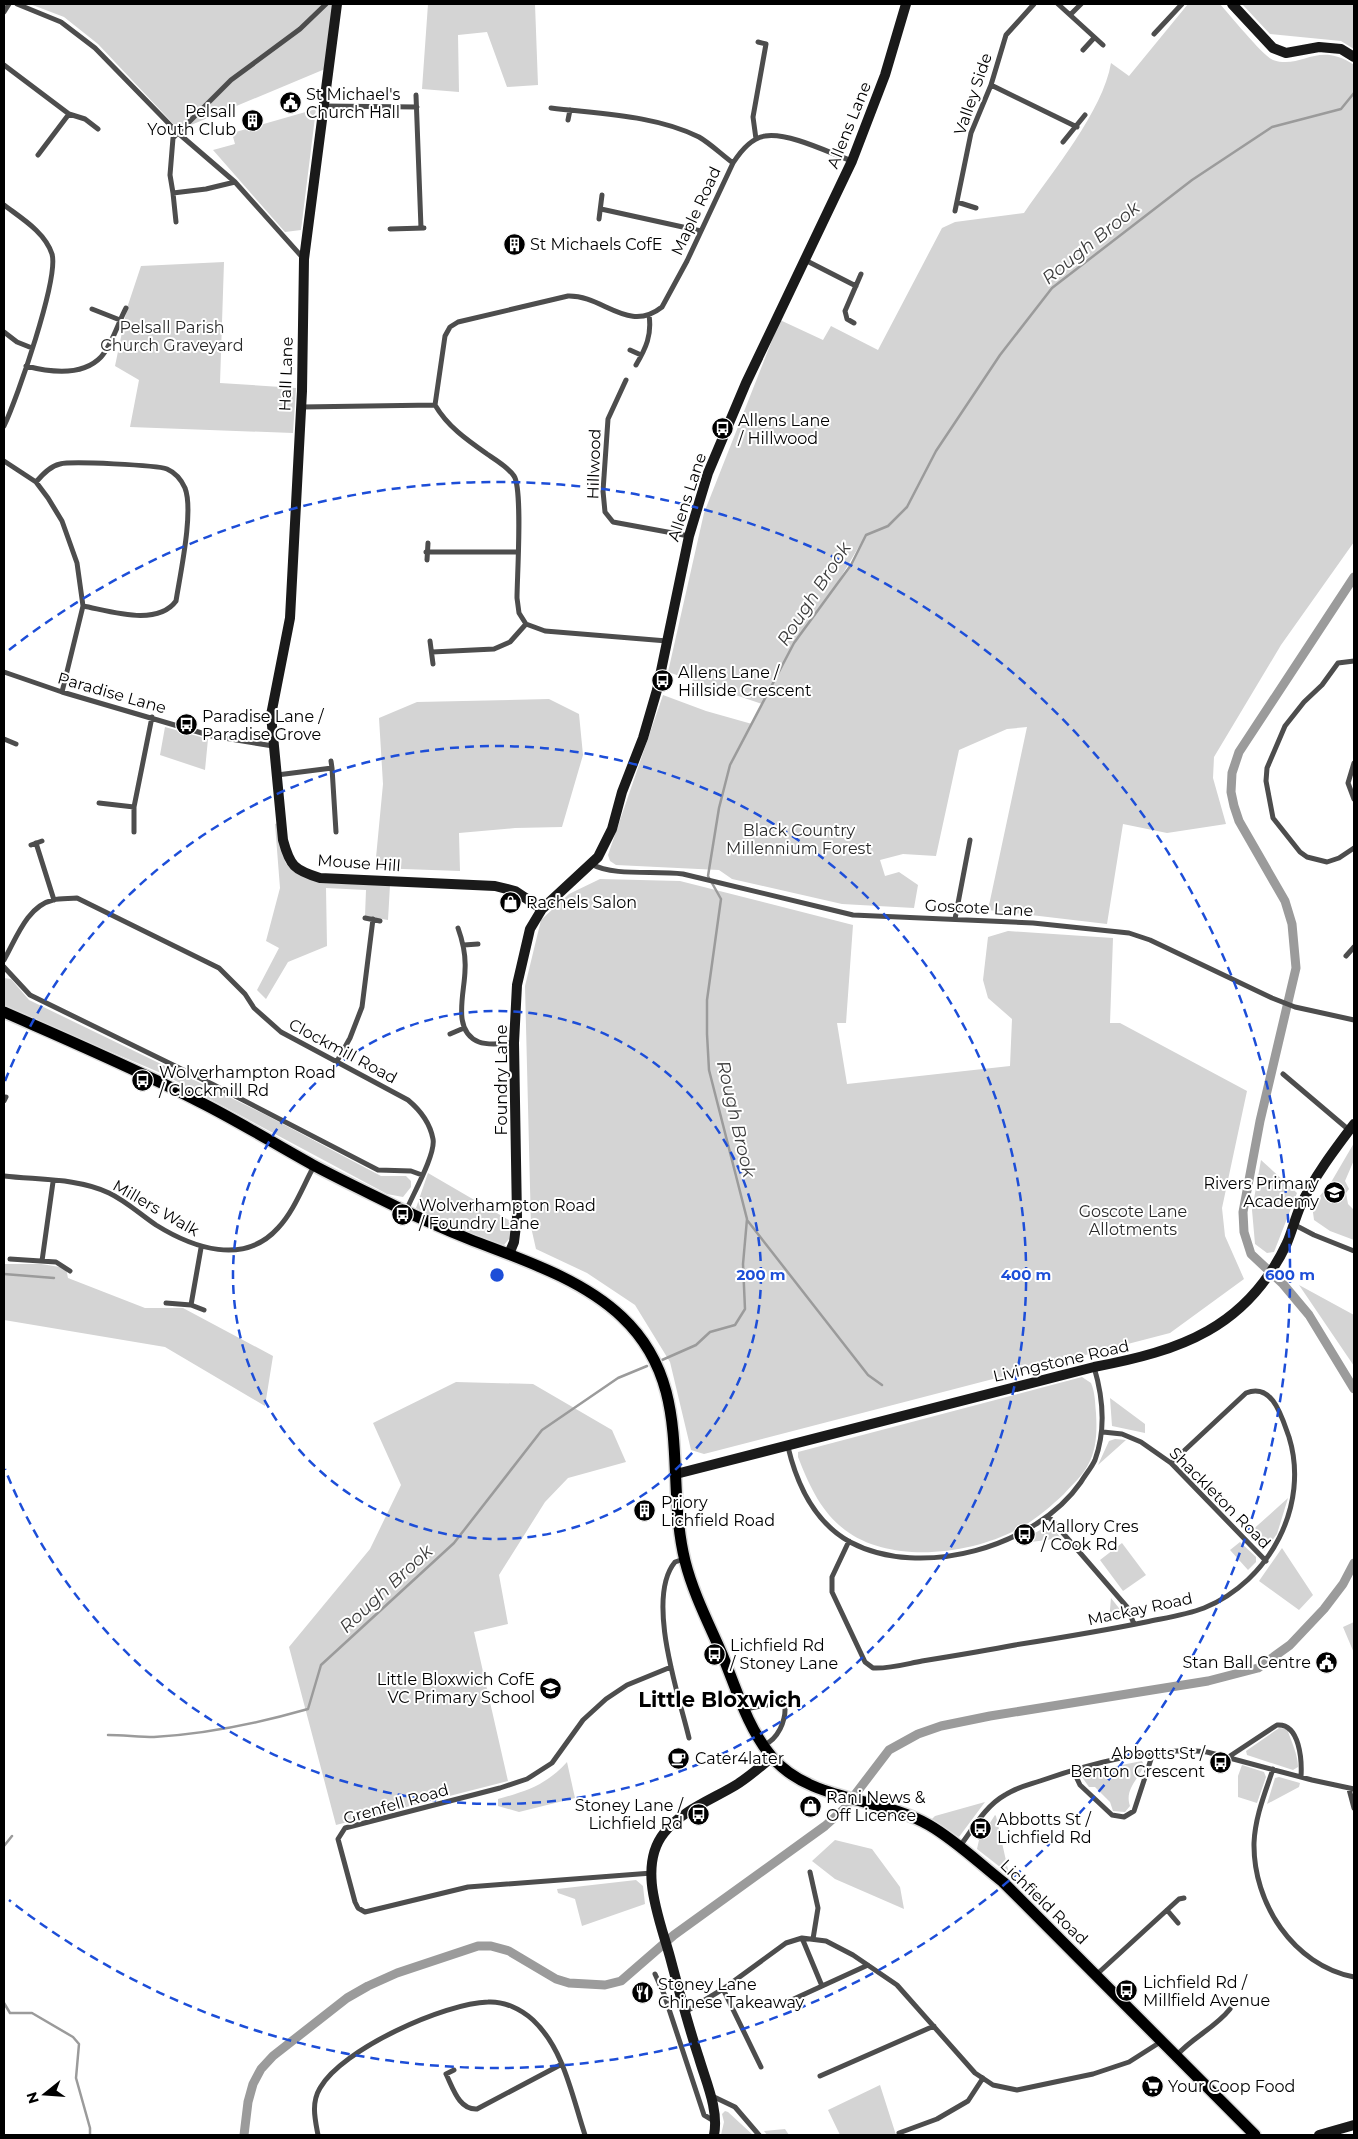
<svg xmlns="http://www.w3.org/2000/svg" width="1358" height="2139" viewBox="0 0 1358 2139" font-family="Montserrat,sans-serif">
  <style>
    .green { fill: #d4d4d4; fill-rule: evenodd }
    .lines { fill: none; stroke-linecap: round; stroke-linejoin: round }
    .stream { stroke: #9b9b9b; stroke-width: 2.5 }
    .canal { stroke: #9b9b9b; stroke-width: 9 }
    .primary-casing { stroke: #dbdbdb; stroke-width: 14 }
    .street { stroke: #4d4d4d; stroke-width: 5 }
    .secondary { stroke: #1a1a1a; stroke-width: 10 }
    .primary { stroke: #000; stroke-width: 11 }
    .ring { fill: none; stroke: #1d4ed8; stroke-width: 2.5; stroke-dasharray: 9 6 }
    .labels { text-anchor: middle; dominant-baseline: central; stroke-width: 4; stroke-linejoin: round; paint-order: stroke }
    .poi-label { font-size: 16px; fill: #000; stroke: #fff; text-anchor: start }
    .street-label { font-size: 16px; fill: #000; stroke: #fff }
    .park-label { font-size: 16px; fill: #2b2b2b; stroke: #fff }
    .water-label { font-size: 18px; font-style: italic; fill: #3c3c3c; stroke: #fff }
    .district-label { font-size: 21px; font-weight: bold; fill: #000; stroke: #fff }
    .centre { fill: #1d4ed8; stroke: #fff; stroke-width: 2.5 }
    .ring-label { font-size: 15px; text-anchor: middle; font-weight: bold; fill: #1d4ed8; stroke: #fff; stroke-width: 4; stroke-linejoin: round; paint-order: stroke }
  </style>
  <rect width="100%" height="100%" fill="#fff"/>
  <path class="green" d="M30,4h306l-11,65 -146,61 -81,-86 -34,-27z
    M428,4h107l3,81 -31,2 -20,-55 -29,3 1,57 -37,-3z
    M1188,4h32c9,10 43,52 53,56 29,10 44,-20 81,5v477l-73,103 -67,112 -1,21 13,46 -59,9 -44,-9 -16,100 -119,-14 39,-183 -20,2 -48,21 -23,106 -33,-2 -23,6 5,16 14,-4 19,13 -4,23 -72,-4 -110,-25 -13,-9 -103,-5 -6,-4 -2,-6 55,-160 43,16 46,13 10,-20 -94,-32 36,-159 76,-193 43,20 8,-14 47,24 64,-122 13,-6 69,-9c28,-41 79,-102 87,-150l18,13zM862,542l-11,23 -16,22 26,-44z
    M1242,4h112v45l-13,-8 -71,-7z
    M316,109l-15,121 -16,2 -72,-82 22,-6 -3,-11z
    M224,262l-4,121 76,5 -3,45 -163,-6 9,-47 -24,-14 12,-58 14,-42z
    M549,699l30,15 4,41 -21,72 -47,1 -56,5 1,38 -85,-3 8,-84 -4,-66 38,-16z
    M165,727l43,12 -3,31 -45,-15z
    M280,822c2,12 1,28 5,39 11,27 79,22 105,24l-2,35 -23,-4 1,-26 -40,-2 1,58 -39,16 -22,37 -9,-9 22,-42 -13,-7 14,-53 -5,-64z
    M600,879l80,2 173,44 -7,98h-9l10,61 163,-18 2,-47 -24,-21 -5,-18 5,-43 20,-6 105,7 -3,85h10l127,68 -25,117 3,28 19,43 -74,54 -466,121 -13,-4 -21,-88 -35,-57 -48,-32 -51,-24 -5,-22 -6,-241 16,-66 28,-26z
    M4,978l7,1 18,21 235,114 117,62h25l5,5v6l-8,10 -16,-3 -226,-121 -157,-66z
    M1354,1143v17l-9,21 4,8 -3,4 2,11 6,6v30l-24,-9 -16,-11 -2,-15 18,-21z
    M1261,1160l36,33 -23,59 -7,1 -12,-9 -3,-34z
    M428,1173l84,49 -3,17 -5,6 -38,-10 -50,-27z
    M4,1264h37l25,4 2,10 77,30h38l90,48 -8,50 -100,-59 -161,-27z
    M1299,1285l55,30v51z
    M1082,1377l9,6c4,9 4,19 5,30 1,17 1,36 -8,52 -5,10 -16,20 -24,29 -15,14 -30,27 -48,36 -48,25 -126,34 -171,0 -24,-18 -36,-45 -47,-73v-5z
    M456,1382l77,2 79,46 14,32 -58,16 -23,24 -46,73 9,49 -34,8 34,149 -172,44 -47,-178 81,-98 31,-64 -28,-62z
    M1110,1398l35,26v9l-33,-7z
    M1115,1439l11,1 -28,25 11,-24z
    M1288,1498l-11,36 -13,17 -16,-17z
    M1047,1526l5,1 9,11 -45,6z
    M1240,1542l16,15v5l-8,8 -18,-20z
    M1122,1543l24,32 -23,16 -23,-31z
    M1282,1548l31,47 -14,15 -40,-29z
    M1111,1598l11,14 -2,7 -11,2z
    M1354,1622v31l-11,-26z
    M1279,1728l8,1c4,11 11,26 11,38l-5,3 -46,-15 -1,-4z
    M1142,1761l2,4c-5,14 -20,24 -14,41l-5,6 -12,-1 -3,-9 -15,-15h-6l-7,-10 3,-5z
    M567,1762l8,36 -56,14 -21,-6v-7c29,-8 48,-14 69,-37z
    M1242,1765l22,7 2,5 -9,26 -19,-6v-21z
    M1279,1777l21,6 -1,4 -32,17 8,-26z
    M985,1802l-26,35 -28,-17 4,-4z
    M995,1815l1,1 13,58 -32,-25 2,-9z
    M835,1840l37,9 28,38 4,22 -69,-30 -23,-18z
    M636,1880l7,6 2,18 -63,22 -7,-27 -17,-6 -1,-4z
    M880,2085l16,50h-56l-12,-25z
    M725,2111l3,1 25,23h-32l3,-13 -2,-8z
    M785,2129l4,6h-22l-3,-4z"/>
  <g class="lines">
    <path class="stream" d="M747,1220l121,155 14,10
      M4,1274l50,4
      M662,1360l34,-15 14,-13 25,-7 10,-16 -2,-45 4,-45 -38,-149 -2,-36v-34l14,-101 -13,-23 11,-68 11,-43 64,-122 57,-78 15,-30 22,-9 19,-19 29,-56 64,-96 52,-67 140,-108 80,-53 69,-18 13,-16
      M108,1735c15,0 31,2 46,2 52,-3 105,-14 154,-28l13,-44 133,-122 88,-113 76,-52 29,-12
      M4,1846l8,-10
      M4,2003l6,10h22l41,24 6,7 -3,34 14,50v7"/>
    <path class="canal" d="M1354,577l-115,175 -7,21 -1,19 3,14 5,15 46,80 7,23 4,44 -36,153 -17,91 1,20 7,22 32,30 26,31 45,74
      M244,2135l4,-33 5,-18 8,-15 12,-13 74,-58 21,-12 29,-13 81,-27h13l18,5 47,28 13,4 36,2 16,-4 53,-46 151,-109 19,-17 45,-59 29,-16 23,-8 49,-10 218,-35 50,-13 32,-23 34,-36 19,-25 11,-21"/>
    <defs>
      <path id="primary" d="M4,1012c66,29 132,57 196,90 38,19 75,42 113,63 30,16 60,30 90,45 21,10 44,20 66,29 51,20 112,39 153,78 73,69 42,158 63,244 8,32 24,63 37,93 14,34 26,75 50,103 38,45 109,40 157,68 26,15 50,38 74,57l252,253"/>
    </defs>
    <use href="#primary" class="primary-casing"/>
    <path class="street" d="M17,4l44,18 34,26 83,85 57,49 68,76
      M1058,4l45,41
      M4,12l5,-8
      M1071,14l10,-10
      M1154,34l28,-30
      M1083,50l11,-12
      M4,65l65,49 -31,41
      M991,85l86,42
      M416,95l5,133
      M323,106l94,1
      M551,108c48,6 104,7 148,29 12,7 23,18 34,26
      M69,114l16,5 13,10
      M568,120l2,-10
      M756,139l-3,-22 13,-73 -8,-2
      M1063,142l22,-27
      M173,193l-3,-18 3,-37 58,-58 69,-51 26,-25
      M957,202l19,6
      M4,205c17,13 41,27 48,49 7,24 -35,145 -48,172
      M601,209l100,22
      M955,211l16,-78 20,-48 15,-50 28,-31
      M599,219l3,-24
      M176,222l-3,-29 33,-4 29,-7
      M390,229l34,-1
      M805,260l51,26
      M92,309l28,11
      M854,323l-7,-4 -2,-8 16,-37
      M4,332l13,10 15,6
      M630,350l11,5
      M636,365c10,-17 16,-30 13,-50
      M26,366c23,6 56,11 75,-9 11,-12 17,-34 25,-49
      M626,380l-18,39 -5,72 2,21 8,10 76,14
      M435,405l10,-69 5,-9 8,-5 110,-26c35,-1 60,38 94,11l25,-46 46,-98c7,-11 18,-25 32,-27 23,-4 65,17 87,25
      M435,405c13,22 32,35 52,49 9,6 21,13 27,22 9,13 3,101 3,122l2,15 7,11 19,7 122,10
      M301,407l134,-2
      M4,461l32,21 12,16 14,23 15,42 6,43 -21,86
      M36,482c6,-7 14,-16 24,-18 11,-3 97,1 107,5 9,4 14,10 18,19 9,23 -5,87 -9,113 -19,26 -66,10 -93,5
      M426,552h91
      M427,560l1,-17
      M430,641l3,23
      M432,652l62,-3 16,-7 16,-18
      M1354,661l-16,2 -16,22 -18,17 -19,24 -18,42 -1,13 7,37 27,34 7,5 20,5 12,-4 15,-10
      M4,672l58,20 150,44 61,10
      M4,739l12,5
      M331,761l1,7
      M1354,763l-6,20 6,16
      M277,775l55,-7 4,64
      M99,803l35,4
      M134,832v-25l18,-90
      M36,843l18,57
      M31,845l11,-4
      M591,864c24,13 64,6 92,10l170,41 180,8 96,10 21,7 122,58 23,9 59,13
      M365,918l15,3
      M955,919l15,-79
      M458,928c5,14 8,28 7,42 0,22 -14,61 14,72 10,4 24,1 35,1
      M464,945l14,-1
      M1346,956l8,-9
      M4,960c12,-21 23,-54 49,-60 8,-2 17,-1 24,-2l142,70 26,26 9,14 27,24 127,68c12,10 22,23 25,39 3,15 -21,57 -27,72
      M4,967l26,28 182,89 166,86 33,1 11,4
      M450,1034l14,-6
      M336,1063l14,-25 12,-31 11,-88
      M1283,1074l66,56
      M4,1101l2,-4
      M4,1176c34,4 74,2 105,17 17,8 32,22 47,32 37,23 88,41 122,3 16,-17 25,-42 36,-62
      M1293,1224l21,11 40,16
      M10,1259l46,3 14,9
      M42,1261l11,-79
      M166,1303l25,2 13,5
      M191,1305l10,-57
      M1103,1432l19,2 19,8 30,21 95,98
      M788,1447c9,38 26,75 62,95 71,38 186,5 231,-60 4,-7 11,-15 14,-22 11,-30 8,-63 -1,-93
      M1049,1517l78,90 7,17
      M849,1541l-17,36v15l33,70 8,6c16,1 33,-4 49,-7 31,-5 62,-10 93,-16 44,-7 87,-14 131,-23 19,-4 40,-7 58,-14 66,-27 106,-103 85,-171 -7,-19 -16,-55 -43,-44l-75,70
      M684,1559l-9,3c-30,36 4,134 14,176
      M745,1709l33,-6 5,-1 2,4c1,15 -7,33 -21,39
      M1230,1756l47,-31c23,-2 25,36 24,52
      M1273,1769c-8,24 -18,48 -19,74 -1,60 39,122 100,134
      M1073,1770l7,15 32,30 12,2 10,-6 19,-58
      M1349,1789l5,19
      M960,1846c13,-17 25,-40 45,-51 10,-7 23,-10 35,-14 49,-17 115,-35 167,-29l105,28 42,9
      M810,1872l8,36 -5,31
      M652,1873l-184,14 -103,25 -7,-4 -3,-6 -17,-63 7,-11 155,-40 27,-9 25,-16 31,-43 23,-21 21,-14 44,-18
      M1167,1910l11,13
      M802,1938l20,48
      M655,1974l9,20 40,121 10,6
      M1096,1975l83,-76 5,-1
      M723,1989l38,78
      M785,2003l83,-38
      M685,2012l38,-23 63,-46 16,-5 24,3 27,14 44,30 78,88 18,12 24,5 76,-16 36,-12 33,-21
      M1177,2055c16,-18 38,-27 53,-46
      M454,2070l-8,4c7,14 13,36 31,35l85,-45
      M820,2076l114,-50
      M710,2095l25,12 24,28
      M899,2133l38,-14 31,-18 15,-23
      M318,2135c-3,-16 -7,-32 2,-47 22,-39 125,-85 168,-86 16,-1 33,7 45,18 31,29 39,76 52,115"/>
    <path class="secondary" d="M337,4l-33,255 -2,132 -12,227 -19,97 12,125c7,26 11,30 37,38l175,8 20,5 27,18
      M1232,4l41,44 13,5 33,-6 22,2 13,8
      M509,1254l5,-12 3,-24 -3,-175 3,-58 13,-56 12,-20 56,-52 14,-28 10,-37 21,-54 14,-48 32,-154 19,-63 38,-90 106,-222 33,-86 21,-71
      M676,1474l418,-107c86,-16 153,-39 193,-124 5,-12 8,-24 13,-36 13,-29 35,-58 54,-83
      M714,2135c5,-25 -8,-53 -15,-77 -11,-33 -20,-67 -29,-101 -10,-37 -33,-90 -6,-124 17,-22 49,-34 72,-48 13,-8 24,-18 36,-28
      M1319,2135l35,-10"/>
    <use href="#primary" class="primary"/>
  </g>
  <g class="ring">
    <circle cx="497" cy="1275" r="264"/>
    <path d="M5 1081A529 529 0 1 1 5 1469"/>
    <path d="M9 650A793 793 0 1 1 9 1900"/>
  </g>
  <defs>
    <symbol id="civic-disc" viewBox="-11 -11 22 22"><circle r="9.5" fill="#000" stroke="#fff"/><path d="M-.6-6.5H3V-4.5H.6V-3L4-1V1h2V6H-6V1h2V-1L-.6-3ZM-1.2 2.5V6h2.4V2.5Z" fill="#fff"/></symbol>
    <symbol id="building-disc" viewBox="-11 -11 22 22"><circle r="9.5" fill="#000" stroke="#fff"/><path d="M-4-6H4V6H1V3H-1V6H-4ZM-2.5-4.3h1.7v1.8h-1.7ZM.8-4.3h1.7v1.8H.8ZM-2.5-1h1.7V.8h-1.7ZM.8-1h1.7V.8H.8Z" fill="#fff"/></symbol>
    <symbol id="bus-disc" viewBox="-11 -11 22 22"><circle r="9.5" fill="#000" stroke="#fff"/><path d="M-5-6H5V4H4V6H2V4H-2V6H-4V4H-5ZM-3.5-4V0h7V-4ZM-3.5 1.2v1.5H-2V1.2ZM2 1.2v1.5H3.5V1.2Z" fill="#fff"/></symbol>
    <symbol id="shop-disc" viewBox="-11 -11 22 22"><circle r="9.5" fill="#000" stroke="#fff"/><path d="M-5-2.5h2.3a2.7 3.5 0 0 1 5.4 0H5L5.5 6h-11ZM-1.5-2.5h3a1.5 2.3 0 0 0-3 0Z" fill="#fff"/></symbol>
    <symbol id="school-disc" viewBox="-11 -11 22 22"><circle r="9.5" fill="#000" stroke="#fff"/><path d="M0-5L7-2L0 1L-7-2ZM-4 1L0 2.5L4 1V4Q0 6-4 4Z" fill="#fff"/></symbol>
    <symbol id="cafe-disc" viewBox="-11 -11 22 22"><circle r="9.5" fill="#000" stroke="#fff"/><path d="M-5.5-4.5H6V0H3Q3 3.5 0 3.5H-2.5Q-5.5 3.5-5.5 0ZM3-3.2v2h1.7v-2ZM-6 4.5H4V6H-6Z" fill="#fff"/></symbol>
    <symbol id="restaurant-disc" viewBox="-11 -11 22 22"><circle r="9.5" fill="#000" stroke="#fff"/><path d="M-5-6h1v4h1v-4h1v4h1v-4h1v5L-1.5 .5V6h-2V.5L-5-1ZM5-6V6H3V1.5H1.5Q1.5-4 5-6Z" fill="#fff"/></symbol>
    <symbol id="supermarket-disc" viewBox="-11 -11 22 22"><circle r="9.5" fill="#000" stroke="#fff"/><path d="M-6-5.5h2.5l.6 2H6L4.5 2H-2.5L-4.4-4H-6ZM-1.5 3.2a1.3 1.3 0 1 0 .1 0ZM3 3.2a1.3 1.3 0 1 0 .1 0Z" fill="#fff"/></symbol>
  </defs>
  <g fill-rule="evenodd">
    <use href="#civic-disc" x="278" y="90" width="25" height="25"/>
    <use href="#building-disc" x="240" y="108" width="25" height="25"/>
    <use href="#building-disc" x="502" y="232" width="25" height="25"/>
    <use href="#bus-disc" x="710" y="416" width="25" height="25"/>
    <use href="#bus-disc" x="650" y="668" width="25" height="25"/>
    <use href="#bus-disc" x="174" y="712" width="25" height="25"/>
    <use href="#shop-disc" x="498" y="890" width="25" height="25"/>
    <use href="#bus-disc" x="130" y="1068" width="25" height="25"/>
    <use href="#school-disc" x="1322" y="1180" width="25" height="25"/>
    <use href="#bus-disc" x="390" y="1202" width="25" height="25"/>
    <use href="#building-disc" x="632" y="1498" width="25" height="25"/>
    <use href="#bus-disc" x="1012" y="1522" width="25" height="25"/>
    <use href="#bus-disc" x="702" y="1642" width="25" height="25"/>
    <use href="#civic-disc" x="1314" y="1650" width="25" height="25"/>
    <use href="#school-disc" x="538" y="1676" width="25" height="25"/>
    <use href="#cafe-disc" x="666" y="1746" width="25" height="25"/>
    <use href="#bus-disc" x="1208" y="1750" width="25" height="25"/>
    <use href="#shop-disc" x="798" y="1794" width="25" height="25"/>
    <use href="#bus-disc" x="686" y="1802" width="25" height="25"/>
    <use href="#bus-disc" x="968" y="1816" width="25" height="25"/>
    <use href="#bus-disc" x="1114" y="1978" width="25" height="25"/>
    <use href="#restaurant-disc" x="630" y="1980" width="25" height="25"/>
    <use href="#supermarket-disc" x="1140" y="2074" width="25" height="25"/>
  </g>
  <g class="labels">
    <g class="poi-label">
      <text x="306" y="94">St Michael's<tspan x="306" dy="18">Church Hall</tspan></text>
      <text x="236" y="111" text-anchor="end">Pelsall<tspan x="236" dy="18">Youth Club</tspan></text>
      <text x="530" y="244">St Michaels CofE</text>
      <text x="738" y="420">Allens Lane<tspan x="738" dy="18">/ Hillwood</tspan></text>
      <text x="678" y="672">Allens Lane /<tspan x="678" dy="18">Hillside Crescent</tspan></text>
      <text x="202" y="716">Paradise Lane /<tspan x="202" dy="18">Paradise Grove</tspan></text>
      <text x="526" y="902">Rachels Salon</text>
      <text x="159" y="1072">Wolverhampton Road<tspan x="159" dy="18">/ Clockmill Rd</tspan></text>
      <text x="1319" y="1183" text-anchor="end">Rivers Primary<tspan x="1319" dy="18">Academy</tspan></text>
      <text x="419" y="1205">Wolverhampton Road<tspan x="419" dy="18">/ Foundry Lane</tspan></text>
      <text x="661" y="1502">Priory<tspan x="661" dy="18">Lichfield Road</tspan></text>
      <text x="1041" y="1526">Mallory Cres<tspan x="1041" dy="18">/ Cook Rd</tspan></text>
      <text x="730" y="1645">Lichfield Rd<tspan x="730" dy="18">/ Stoney Lane</tspan></text>
      <text x="1311" y="1662" text-anchor="end">Stan Ball Centre</text>
      <text x="535" y="1679" text-anchor="end">Little Bloxwich CofE<tspan x="535" dy="18">VC Primary School</tspan></text>
      <text x="1205" y="1753" text-anchor="end">Abbotts St /<tspan x="1205" dy="18">Benton Crescent</tspan></text>
      <text x="695" y="1758">Cater4later</text>
      <text x="826" y="1797">Rani News &amp;<tspan x="826" dy="18">Off Licence</tspan></text>
      <text x="683" y="1805" text-anchor="end">Stoney Lane /<tspan x="683" dy="18">Lichfield Rd</tspan></text>
      <text x="997" y="1819">Abbotts St /<tspan x="997" dy="18">Lichfield Rd</tspan></text>
      <text x="1143" y="1982">Lichfield Rd /<tspan x="1143" dy="18">Millfield Avenue</tspan></text>
      <text x="658" y="1984">Stoney Lane<tspan x="658" dy="18">Chinese Takeaway</tspan></text>
      <text x="1168" y="2086">Your Coop Food</text>
    </g>
    <g class="street-label">
      <text transform="translate(973 94) rotate(-71)">Valley Side</text>
      <text transform="translate(849 125) rotate(-68)">Allens Lane</text>
      <text transform="translate(696 211) rotate(-65)">Maple Road</text>
      <text transform="translate(286 374) rotate(-88)">Hall Lane</text>
      <text transform="translate(594 464) rotate(-88)">Hillwood</text>
      <text transform="translate(687 497) rotate(-72)">Allens Lane</text>
      <text transform="translate(112 693) rotate(16)">Paradise Lane</text>
      <text transform="translate(359 863) rotate(4)">Mouse Hill</text>
      <text transform="translate(979 908) rotate(3)">Goscote Lane</text>
      <text transform="translate(343 1051) rotate(28)">Clockmill Road</text>
      <text transform="translate(501 1080) rotate(-90)">Foundry Lane</text>
      <text transform="translate(156 1208) rotate(30)">Millers Walk</text>
      <text transform="translate(1061 1361) rotate(-13)">Livingstone Road</text>
      <text transform="translate(1220 1498) rotate(45)">Shackleton Road</text>
      <text transform="translate(1140 1609) rotate(-12)">Mackay Road</text>
      <text transform="translate(396 1804) rotate(-16)">Grenfell Road</text>
      <text transform="translate(1044 1902) rotate(44)">Lichfield Road</text>
    </g>
    <g class="park-label">
      <text x="172" y="327">Pelsall Parish<tspan x="172" dy="18">Church Graveyard</tspan></text>
      <text x="799" y="830">Black Country<tspan x="799" dy="18">Millennium Forest</tspan></text>
      <text x="1133" y="1211">Goscote Lane<tspan x="1133" dy="18">Allotments</tspan></text>
    </g>
    <g class="water-label">
      <text transform="translate(1091 243) rotate(-39)">Rough Brook</text>
      <text transform="translate(814 594) rotate(-57)">Rough Brook</text>
      <text transform="translate(736 1119) rotate(77)">Rough Brook</text>
      <text transform="translate(386 1589) rotate(-43)">Rough Brook</text>
    </g>
    <g class="district-label">
      <text x="720" y="1699">Little Bloxwich</text>
    </g>
  </g>
  <circle cx="497" cy="1275" r="8" class="centre"/>
  <g class="ring-label">
    <text x="761" y="1280">200 m</text>
    <text x="1026" y="1280">400 m</text>
    <text x="1290" y="1280">600 m</text>
  </g>
  <rect width="1358" height="2139" fill="none" stroke="#000000" stroke-width="10"/>
  <g transform="translate(45 2094) rotate(253)" stroke="#ffffff" stroke-width="4" paint-order="stroke">
  <path d="M0-4L9 19L0 12L-9 19Z" fill="#000000"/>
  <text y="-8" font-size="14" font-weight="bold" text-anchor="middle" fill="#000000">N</text>
  </g>
</svg>
